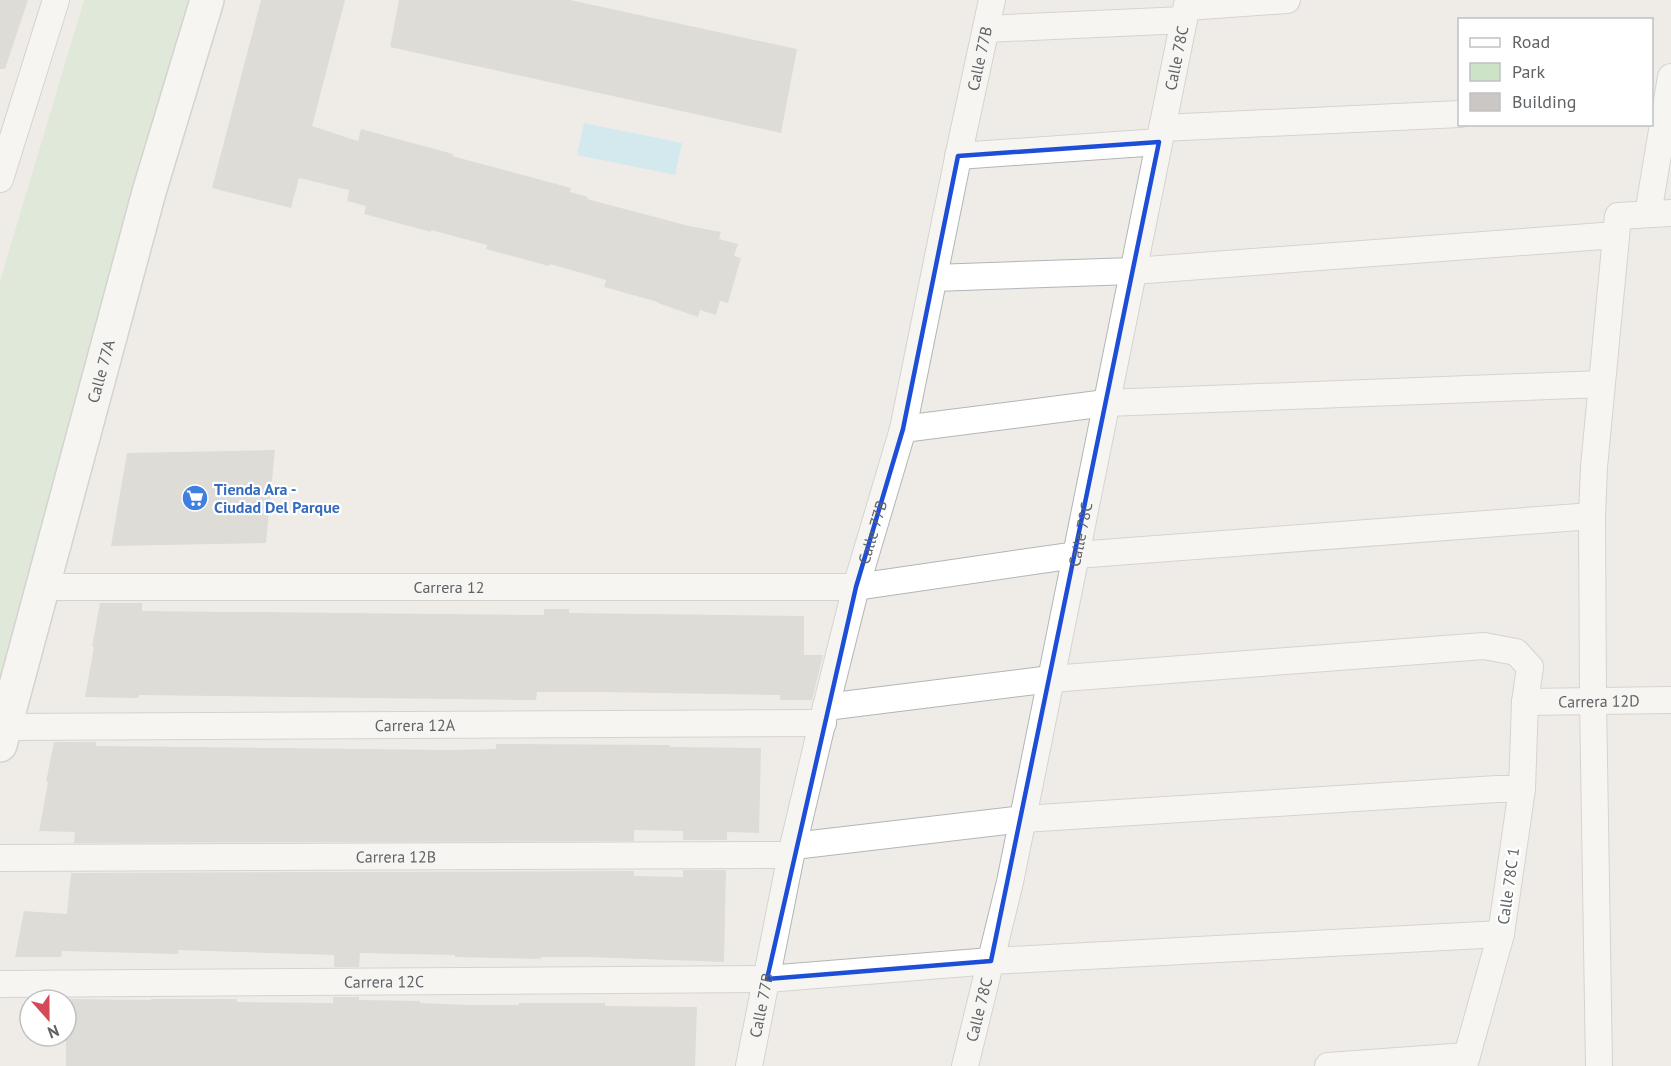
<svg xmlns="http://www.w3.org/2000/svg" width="1671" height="1066" viewBox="0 0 1671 1066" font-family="'PT Sans',sans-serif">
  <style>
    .green { fill: #cde3c8 }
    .water { fill: #b2e4f5 }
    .building { fill: #cbc7c4 }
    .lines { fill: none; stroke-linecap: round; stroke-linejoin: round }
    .street-casing { stroke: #b2b5b8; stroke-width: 28 }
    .secondary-casing { stroke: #b2b5b8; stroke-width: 36 }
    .street { stroke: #fff; stroke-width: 26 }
    .secondary { stroke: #fff; stroke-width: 33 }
    .marked { fill: none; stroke: #1d4ed8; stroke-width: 4.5; stroke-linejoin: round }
    .labels { text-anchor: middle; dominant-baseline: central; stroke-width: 4.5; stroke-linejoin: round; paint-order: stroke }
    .street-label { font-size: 16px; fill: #5f6366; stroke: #fff }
    .shop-label { font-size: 16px; font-weight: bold; fill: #366cbe; stroke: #fff; text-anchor: start }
  </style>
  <rect width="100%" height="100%" fill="#efece8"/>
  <path class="green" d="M84,0h104l-188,703v-422z"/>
  <path class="water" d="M584,123l98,20 -7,32 -98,-20z"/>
  <path class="building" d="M0,0h28l-23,69h-5z
    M261,0h84l-33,126 46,15 3,-12 92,25 -1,2 119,32 -1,4 18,5 -1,2 102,27 32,6 -2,7 19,5 -4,12 7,2 -13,45 -8,-2 -4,14 -16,-5 -2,7 -40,-14v-1l-54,-15 2,-7 -56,-16 -1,2 -63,-17 1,-4 -56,-15v2l-67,-18 2,-8 -19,-5 2,-11 -50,-12 -8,30 -79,-20z
    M399,0h171l227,49 -16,84 -391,-86z
    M275,450l-9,93 -155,3 16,-93z
    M100,603h42v8l402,4v-6h25v4l235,3v39h19l-11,45h-32v-5l-181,-3h-62l-1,8 -397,-5 -1,3 -53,-1 9,-50h-2z
    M54,742h42v4l354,4 46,-1v-5l174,1v2l91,1 -2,85 -32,-1v8h-44v-9l-49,-1v11l-560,2 1,-11 -36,-1 9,-49h-2z
    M683,870h43l-2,92 -135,-5h-48v2l-86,-2v-2l-95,-2 -1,14h-25v-12l-156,-5v4l-116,-3 -1,6h-46l9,-46 43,3 4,-41 563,-2v5l49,1z
    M333,997h26v3l61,1v2l48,2h51v-2h86v3l92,1 -2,59h-629v-67l85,1v-1h86v3l96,1z"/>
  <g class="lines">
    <defs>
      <g id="street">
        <path d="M1187,7l100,-7"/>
        <path d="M986,29l198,-9"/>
        <path d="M1162,128l298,-14"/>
        <path d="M958,156l201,-14"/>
        <path d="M0,179l56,-179"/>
        <path d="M1648,214l23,-137"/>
        <path d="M934,278l199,-7 483,-36"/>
        <path d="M903,429l203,-26 495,-19"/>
        <path id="s1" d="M43,587h813l220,-32 516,-39"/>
        <path id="s2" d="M1525,702l146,-2"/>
        <path d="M826,707l225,-28 433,-33 32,6 14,15 -5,35 -3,87 -21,145 -37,132"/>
        <path id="s3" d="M5,727l818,-4"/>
        <path d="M794,846l229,-27 474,-30h25"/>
        <path id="s4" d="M0,858l791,-3"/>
        <path id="s5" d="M0,984l767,-5 224,-18 510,-27"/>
        <path id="s6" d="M749,1066l42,-211 35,-148 30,-120 47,-158 57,-281 32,-148"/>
        <path id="s7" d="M965,1066l45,-184 178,-882"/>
        <path d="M1328,1066l139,-10"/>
        <path d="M1599,1066l-6,-366 -1,-184 2,-49 24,-251 53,-3"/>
      </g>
      <g id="secondary">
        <path id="s8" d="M0,745l149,-553 58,-192"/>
      </g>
    </defs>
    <use href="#street" class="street-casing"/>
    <use href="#secondary" class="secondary-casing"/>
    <use href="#street" class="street"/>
    <use href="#secondary" class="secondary"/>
  </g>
  <path d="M0 0H1671V1066H0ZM1159,142l-168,819 -224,18 89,-392 47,-158 55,-273z" fill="#efece8" fill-opacity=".55" fill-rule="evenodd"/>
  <path class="marked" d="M1159,142l-168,819 -224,18 89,-392 47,-158 55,-273z"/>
  <defs>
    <symbol id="supermarket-disc" viewBox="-11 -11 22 22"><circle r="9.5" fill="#3f7fe0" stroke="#fff"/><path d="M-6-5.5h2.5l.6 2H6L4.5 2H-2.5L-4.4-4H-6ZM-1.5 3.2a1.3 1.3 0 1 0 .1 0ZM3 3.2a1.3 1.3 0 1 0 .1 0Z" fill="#fff"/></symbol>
  </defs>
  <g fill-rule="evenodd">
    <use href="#supermarket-disc" x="180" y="483" width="30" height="30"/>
  </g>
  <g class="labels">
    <g class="street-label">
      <text stroke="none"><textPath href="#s7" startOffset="1030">Calle 78C</textPath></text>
      <text stroke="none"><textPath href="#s6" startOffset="1034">Calle 77B</textPath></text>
      <text stroke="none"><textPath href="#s8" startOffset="387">Calle 77A</textPath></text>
      <text stroke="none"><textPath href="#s6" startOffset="548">Calle 77B</textPath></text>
      <text stroke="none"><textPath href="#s7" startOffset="544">Calle 78C</textPath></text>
      <text stroke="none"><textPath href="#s1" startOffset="406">Carrera 12</textPath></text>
      <text stroke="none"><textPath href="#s2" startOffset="74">Carrera 12D</textPath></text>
      <text stroke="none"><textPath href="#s3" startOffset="410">Carrera 12A</textPath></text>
      <text stroke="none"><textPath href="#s4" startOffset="396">Carrera 12B</textPath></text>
      <text transform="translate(1508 886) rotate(-82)">Calle 78C 1</text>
      <text stroke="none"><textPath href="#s5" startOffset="384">Carrera 12C</textPath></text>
      <text stroke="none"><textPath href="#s6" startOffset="62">Calle 77B</textPath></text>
      <text stroke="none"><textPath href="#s7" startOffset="58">Calle 78C</textPath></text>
    </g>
    <g class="shop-label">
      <text x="214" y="489">Tienda Ara -<tspan x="214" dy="18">Ciudad Del Parque</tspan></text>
    </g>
  </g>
  <rect x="1458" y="18" width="195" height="108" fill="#ffffff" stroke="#bfc1c2" stroke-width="1.5"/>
  <rect x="1470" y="38" width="30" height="9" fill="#ffffff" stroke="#bfc1c2" stroke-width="1.5"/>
  <text x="1512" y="48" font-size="18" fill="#5f6366">Road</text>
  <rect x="1470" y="63" width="30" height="18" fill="#cde3c8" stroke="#bfc1c2" stroke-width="1.5"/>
  <text x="1512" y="78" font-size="18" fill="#5f6366">Park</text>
  <rect x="1470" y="93" width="30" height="18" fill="#cbc7c4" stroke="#bfc1c2" stroke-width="1.5"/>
  <text x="1512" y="108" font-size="18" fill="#5f6366">Building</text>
  <g transform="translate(48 1018) rotate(159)"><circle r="28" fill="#ffffff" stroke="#bfc1c2" stroke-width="1.5"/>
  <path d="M0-4.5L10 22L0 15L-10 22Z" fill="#d44958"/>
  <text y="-9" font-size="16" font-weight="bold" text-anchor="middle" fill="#5f6366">N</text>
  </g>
</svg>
